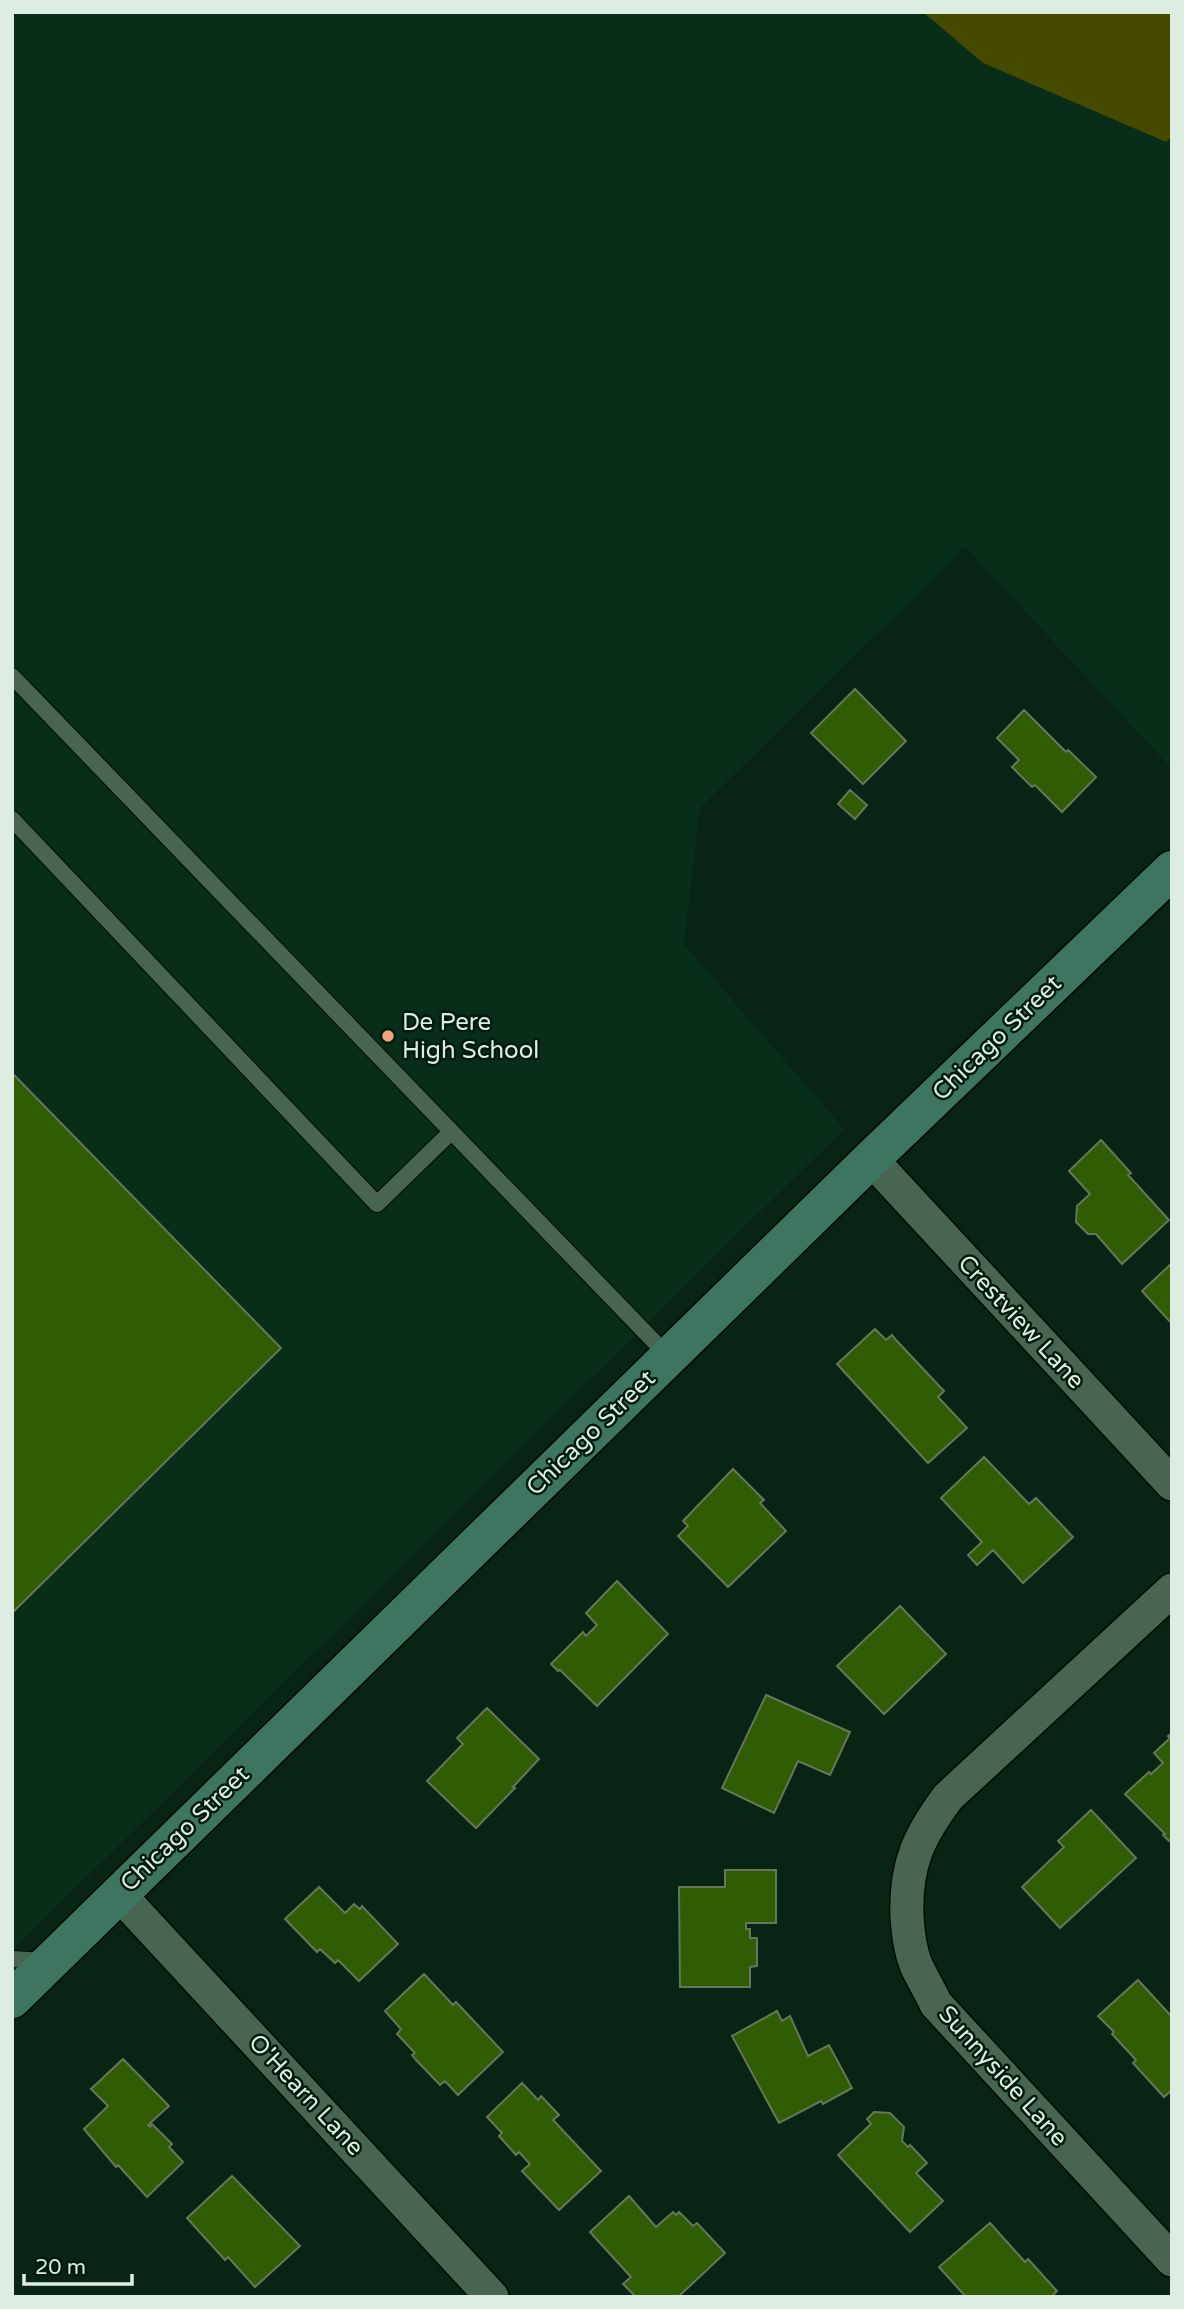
<svg xmlns="http://www.w3.org/2000/svg" width="1184" height="2309" viewBox="0 0 1184 2309" font-family="'Varela Round',sans-serif">
  <style>
    .built { fill: #082d19 }
    .green { fill: #464900 }
    .building { fill: #305c03; stroke: #65765b; stroke-width: 2 }
    .lines { fill: none; stroke-linecap: round; stroke-linejoin: round }
    .lane-casing { stroke: #000d02; stroke-width: 18 }
    .street-casing { stroke: #000d02; stroke-width: 36 }
    .secondary-casing { stroke: #000d02; stroke-width: 41 }
    .lane { stroke: #486552; stroke-width: 16 }
    .street { stroke: #486552; stroke-width: 33 }
    .secondary { stroke: #3e7561; stroke-width: 38 }
    .poi-dot { fill: #f0a27a; stroke: #011b0c; stroke-width: 2.5 }
    .labels { text-anchor: middle; dominant-baseline: central; stroke-width: 5; stroke-linejoin: round; paint-order: stroke }
    .poi-label { font-size: 24px; fill: #ddede2; stroke: #011b0c; text-anchor: start }
    .street-label { font-size: 24px; fill: #ddede2; stroke: #011b0c }
  </style>
  <rect width="100%" height="100%" fill="#082415"/>
  <path class="built" d="M12,12h1160v757l-207,-222 -265,261 -16,136 160,185 -832,822z"/>
  <path class="green" d="M923,12h249v124l-6,6 -183,-79z"/>
  <path class="building" d="M855,689l51,52 -43,43 -52,-51z
    M1024,710l42,42 2,-2 28,27 -34,35 -27,-27 -3,2 -20,-20 7,-7 -22,-22z
    M850,790l17,15 -12,14 -17,-15z
    M12,1073l269,275 -269,265z
    M1101,1140l30,33 -3,2 41,45 -47,44 -26,-30h-8l-12,-12 1,-16 13,-12 -21,-23z
    M1172,1263v61l-30,-33z
    M875,1329l11,11 6,-5 4,5 48,51 -6,6 29,31 -39,35 -91,-99z
    M984,1457l45,47 7,-6 37,39 -50,46 -30,-33 -16,15 -9,-10 14,-13 -41,-44z
    M733,1469l31,31 -4,3 26,28 -58,56 -50,-51 10,-10 -5,-5z
    M617,1581l51,53 -71,72 -37,-36 -2,1 -7,-7 32,-32 3,4 11,-11 -11,-12z
    M900,1606l46,48 -62,60 -47,-48z
    M766,1695l84,37 -20,43 -32,-14 -24,52 -52,-25z
    M487,1708l52,51 -26,28 2,1 -39,40 -49,-47 36,-37 -6,-6z
    M1172,1733v106l-3,2 -6,-6 2,-1 -40,-40 24,-22 2,2 12,-11 -9,-10 16,-15 -2,-2z
    M1091,1810l45,48 -76,70 -38,-41 42,-40 -6,-6z
    M725,1870h51v53h-30v6h4v9h7v28l-7,1v20h-70l-1,-100h46z
    M319,1887l26,26 9,-9 6,5 2,-3 36,38 -39,37 -21,-21 -3,3 -15,-14 -3,3 -32,-33z
    M424,1974l29,31 3,-3 47,50 -45,43 -13,-14 -5,4 -24,-25 -4,-5 3,-2 -18,-19 4,-5 -16,-18z
    M1138,1980l34,37v73l-8,7 -31,-34 3,-3 -24,-26 2,-2 -16,-16z
    M777,2011l5,10 8,-5 18,40 21,-11 23,43 -29,16 -2,-3 -42,22 -47,-87z
    M123,2059l46,47 -21,19 2,2 2,-3 20,20 -3,3 14,15 -36,35 -29,-32 -2,2 -32,-38 24,-23 -17,-17z
    M522,2083l16,17 3,-4 18,19 -6,5 48,51 -42,39 -37,-39 8,-7 -11,-12 -3,3 -17,-19 3,-3 -15,-16z
    M874,2112l16,1 14,14 -2,14 6,6 2,-2 17,18 -11,10 27,28 -33,31 -72,-77 33,-31 -4,-5z
    M232,2176l68,70 -45,41 -27,-30 -3,3 -38,-42z
    M629,2196l27,31 17,-15 3,3 3,-3 14,14 4,-3 28,30 -47,44h-42l-13,-13 8,-7 -41,-45z
    M990,2223l35,39 3,-3 29,32 -6,6h-85l-27,-30z"/>
  <g class="lines">
    <defs>
      <path id="lane" d="M12,676l657,681
        M12,819l365,385 74,-72
        M12,1959l33,2"/>
      <path id="street" d="M871,1159l301,325
        M1172,1590l-224,207c-30,40 -43,69 -41,120 1,16 3,33 9,48 6,13 14,26 20,39l236,256
        M119,1894l373,403"/>
      <path id="secondary" d="M12,1999l859,-840 301,-289"/>
    </defs>
    <use href="#lane" class="lane-casing"/>
    <use href="#street" class="street-casing"/>
    <use href="#secondary" class="secondary-casing"/>
    <use href="#lane" class="lane"/>
    <use href="#street" class="street"/>
    <use href="#secondary" class="secondary"/>
  </g>
  <circle class="poi-dot" cx="388" cy="1036" r="7"/>
  <g class="labels">
    <g class="poi-label">
      <text x="402" y="1022">De Pere<tspan x="402" dy="28">High School</tspan></text>
    </g>
    <g class="street-label">
      <text transform="translate(997 1038) rotate(-44)">Chicago Street</text>
      <text transform="translate(1021 1322) rotate(47)">Crestview Lane</text>
      <text transform="translate(591 1433) rotate(-44)">Chicago Street</text>
      <text transform="translate(185 1829) rotate(-44)">Chicago Street</text>
      <text transform="translate(1003 2076) rotate(48)">Sunnyside Lane</text>
      <text transform="translate(306 2095) rotate(47)">O'Hearn Lane</text>
    </g>
  </g>
  <rect width="1184" height="2309" fill="none" stroke="#ddede2" stroke-width="28"/>
  <path d="M24 2274v10h108v-10" fill="none" stroke="#ddede2" stroke-width="3.5"/>
  <text x="35" y="2274" font-size="21" fill="#ddede2" stroke="#011b0c" stroke-width="5" paint-order="stroke">20 m</text>
</svg>
